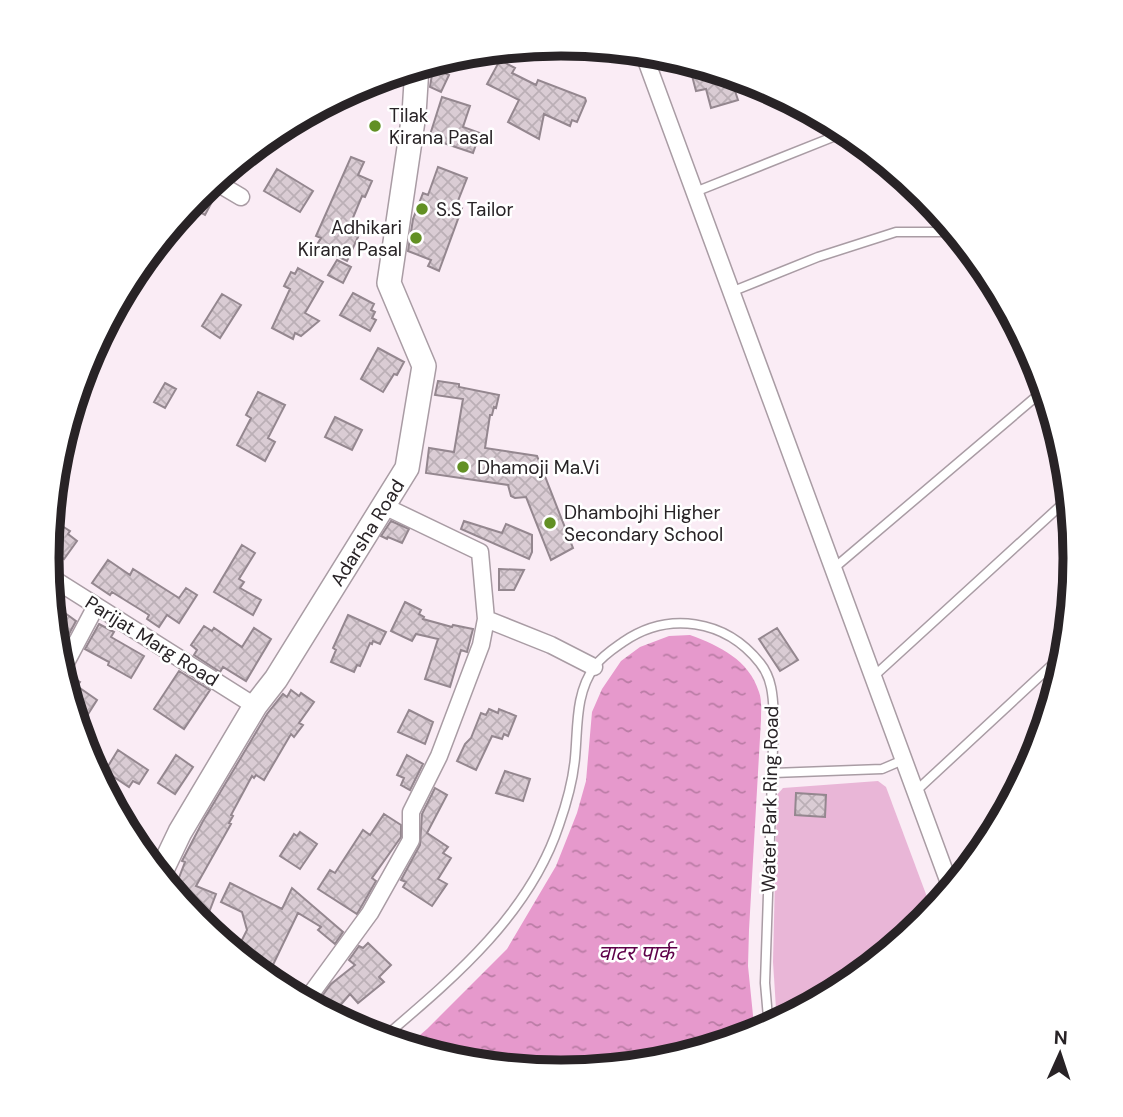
<svg xmlns="http://www.w3.org/2000/svg" width="1123" height="1117" viewBox="0 0 1123 1117" font-family="'DM Sans','Noto Sans Devanagari',sans-serif">
  <style>
    .green { fill: #e9b6d7 }
    .water { fill: url(#water-ripples) }
    .building { fill: url(#building-cross-hatch); stroke: #94878f; stroke-width: 2 }
    .lines { fill: none; stroke-linecap: round; stroke-linejoin: round }
    .lane-casing { stroke: #a99ca4; stroke-width: 11 }
    .street-casing { stroke: #a99ca4; stroke-width: 19 }
    .secondary-casing { stroke: #a99ca4; stroke-width: 26 }
    .lane { stroke: #fff; stroke-width: 8 }
    .street { stroke: #fff; stroke-width: 16 }
    .secondary { stroke: #fff; stroke-width: 23 }
    .poi-dot { fill: #629024; stroke: #fff; stroke-width: 2.5 }
    .labels { text-anchor: middle; dominant-baseline: central; stroke-width: 5; stroke-linejoin: round; paint-order: stroke }
    .poi-label { font-size: 19px; fill: #282326; stroke: #fff; text-anchor: start }
    .street-label { font-size: 19px; fill: #282326; stroke: #fff }
    .water-label { font-size: 21px; font-style: italic; fill: #5e0049; stroke: #fff }
    .rim { fill: none; stroke: #282326; stroke-width: 9 }
  </style>
  <defs>
    <pattern id="water-ripples" width="26" height="14" patternUnits="userSpaceOnUse" patternTransform="scale(1.75)"><rect width="26" height="14" fill="#e699cc"/><path d="M2 4q2-2 4 0t4 0M15 11q2-2 4 0t4 0" fill="none" stroke="#ba7ca5"/></pattern>
    <pattern id="building-cross-hatch" width="8" height="8" patternUnits="userSpaceOnUse" patternTransform="scale(1.75)"><rect width="8" height="8" fill="#daccd4"/><path d="M0 0l8 8M0 8l8-8" fill="none" stroke="#bbafb6"/></pattern>
  </defs>
  <rect width="100%" height="100%" fill="#faecf5"/>
  <path class="green" d="M878,781l8,6 47,126 -8,10 -78,64 -70,37 -4,-62 4,-167 6,-7z"/>
  <path class="water" d="M690,635c30,11 59,25 69,57 3,8 2,19 2,28l-12,210 -1,36 7,69 -93,28 -101,10 -100,-10 -55,-16 21,-18 80,-80 49,-83 21,-53 9,-32 6,-69 10,-23 19,-28 19,-14 29,-11z"/>
  <path class="building" d="M500,60l15,8 -3,5 24,12 2,-5 47,18 1,3 -9,21 -5,-2 -2,6 -26,-12 -5,25 -31,-17 11,-22 -32,-16z
    M700,65l59,18 2,1 -26,7 3,9 -27,8 -5,-19 -10,2 -6,-23z
    M433,68l16,7 -8,17 -11,-5z
    M442,97l28,9 -7,21 17,6 -7,20 -44,-15z
    M351,157l13,5 -6,13 14,6 -7,16 -3,-1 -15,36 11,5 -11,24 -25,-12 1,-3 -5,-3 3,-5 -5,-2z
    M438,167l29,11 -11,28 6,2 -23,63 -11,-5 3,-6 -23,-9 5,-32 10,-26 5,2z
    M277,169l36,22 -13,21 -36,-21z
    M206,187l10,7 -11,21 -17,-9z
    M337,260l14,7 -8,16 -15,-8z
    M298,268l25,14 -18,31 14,8 -18,15 -6,-3 -2,6 -21,-11 18,-39 -6,-3 7,-14 4,2z
    M353,293l21,11 -3,6 4,2 -3,6 4,2 -6,11 -30,-16z
    M222,294l19,11 -21,33 -18,-12z
    M378,348l26,14 -7,13 -3,-1 -11,18 -22,-13z
    M438,381l21,3v3l40,8 -3,13 -2,-1 -2,8h-2l-5,33 52,8 36,92 -22,12 -25,-63 -11,1 -4,-2 -3,-11 -82,-12 3,-25 25,4 9,-53 -28,-4z
    M165,383l11,6 -11,19 -11,-6z
    M258,392l27,13 -17,33 7,4 -10,19 -28,-16 14,-27 -5,-3z
    M335,417l27,13 -10,20 -27,-13z
    M54,521l16,10 -2,3 9,7 -13,18 -5,-4 -2,3 -10,-7 3,-24z
    M391,521l18,8 -7,14 -14,-6 -1,2 -6,-3z
    M464,521l38,12 4,-9 26,11v17l-3,7 -68,-30z
    M242,545l13,8 -16,26 5,3 -4,6 21,12 -8,15 -39,-23z
    M108,560l22,15 3,-6 46,29 7,-10 11,7 -18,28 -12,-8 -8,12 -12,-8 2,-4 -37,-23 -2,3 -18,-12z
    M499,569l25,1 -10,20h-15z
    M405,602l16,8 -2,4 5,3 -1,2 29,8 1,-2 20,4 -6,23 -6,-2 -11,37 -25,-8 13,-40 -22,-5 -4,7 -21,-10z
    M51,603l25,18 -14,26 -7,-5z
    M348,615l38,17 -6,12 -7,-3 -1,3 -2,-1 -10,23 -3,-1 -3,7 -23,-10 5,-12 -3,-2z
    M99,624l15,8 -3,5 33,19 -13,22 -23,-13 1,-3 -24,-13z
    M204,626l8,5 2,-3 28,19 12,-19 17,11 -25,42 -23,-14 -3,5 -26,-17 3,-5 -6,-5z
    M777,628l21,32 -18,11 -21,-32z
    M179,671l31,19 -26,39 -30,-20z
    M71,676l9,6 -3,4 20,14 -19,30 -14,-48z
    M291,690l8,6 2,-3 13,9 -15,21 4,2 -9,12 -3,-3 -27,46 -8,-5 -2,3 -2,-2 -21,39 2,1 -4,7 2,1 -35,62 20,8 -8,21 -24,-9 -11,-13 12,-31 -3,-1 21,-40 64,-107 16,-20 4,3z
    M489,709l9,4 1,-4 17,7 -8,20 -4,-2 -2,5 -10,-3 -16,34 -19,-9 8,-17 6,-6 10,-25 5,2z
    M409,710l24,12 -8,22 -27,-12z
    M118,750l30,20 -9,14 -6,-3 -4,6 -24,-16z
    M176,755l17,12 -18,27 -17,-11z
    M407,755l16,9 -13,26 -9,-5 3,-7 -7,-3z
    M505,771l25,8 -7,22 -27,-8z
    M435,788l12,7 -20,38 21,14 -5,6 8,5 -13,21 9,5 -15,22 -29,-19 3,-5 -5,-2 19,-35 2,-31z
    M796,793l30,2 -1,22 -30,-2z
    M384,814l17,11v12l-29,41 4,3 -19,33 -39,-25 12,-19 5,3 28,-43 7,5z
    M300,832l17,12 -17,25 -20,-13 14,-22 3,2z
    M230,883l52,26 10,-21 51,44 -8,12 -17,-14 3,-3 -23,-14 -27,56 -13,-9 -4,9 -19,-15 12,-24 -5,-18 -21,-10z
    M368,943l23,22 -12,12 5,5 -26,21 -8,-9 -19,22 -17,-9 17,-23 24,-19 -6,-5 10,-14 4,2z"/>
  <g class="lines">
    <defs>
      <path id="lane" d="M695,192l153,-61
        M731,292l87,-35 78,-25h61
        M833,569l212,-180
        M873,677l197,-180
        M773,773l109,-4 21,-9
        M916,791l151,-140
        M382,1039c69,-59 147,-123 177,-214 7,-20 14,-45 16,-67 3,-31 0,-65 20,-92 7,-10 18,-17 28,-24 45,-31 102,-23 137,21 13,16 13,36 14,55l-9,265 4,46"/>
      <path id="street" d="M643,52l309,839
        M214,181l27,16
        M384,506l96,46 6,67 65,26 43,22
        M49,576l206,130
        M61,672l35,-66
        M305,1002l65,-89 41,-73v-28l28,-56 42,-111 5,-26"/>
      <g id="secondary">
        <path id="s1" d="M159,876l21,-44 75,-126 21,-27 131,-211 17,-102 -35,-83 25,-169 3,-47"/>
      </g>
    </defs>
    <use href="#lane" class="lane-casing"/>
    <use href="#street" class="street-casing"/>
    <use href="#secondary" class="secondary-casing"/>
    <use href="#lane" class="lane"/>
    <use href="#street" class="street"/>
    <use href="#secondary" class="secondary"/>
  </g>
  <g class="poi-dot">
    <circle cx="375" cy="126" r="7"/>
    <circle cx="422" cy="209" r="7"/>
    <circle cx="416" cy="238" r="7"/>
    <circle cx="463" cy="467" r="7"/>
    <circle cx="550" cy="523" r="7"/>
  </g>
  <g class="labels">
    <g class="poi-label">
      <text x="389" y="115">Tilak<tspan x="389" dy="22">Kirana Pasal</tspan></text>
      <text x="436" y="209">S.S Tailor</text>
      <text x="402" y="227" text-anchor="end">Adhikari<tspan x="402" dy="22">Kirana Pasal</tspan></text>
      <text x="477" y="467">Dhamoji Ma.Vi</text>
      <text x="564" y="512">Dhambojhi Higher<tspan x="564" dy="22">Secondary School</tspan></text>
    </g>
    <g class="street-label">
      <text stroke="none"><textPath href="#s1" startOffset="402">Adarsha Road</textPath></text>
      <text transform="translate(152 641) rotate(32)">Parijat Marg Road</text>
      <text transform="translate(770 799) rotate(-89)">Water Park Ring Road</text>
    </g>
    <g class="water-label">
      <text x="636" y="953">वाटर पार्क</text>
    </g>
  </g>
  <path d="M0 0H1123V1117H0ZM59 558a502 502 0 1 1 1004 0a502 502 0 1 1-1004 0Z" fill="#fff" fill-rule="evenodd"/>
  <path class="rim" d="M59 558a502 502 0 1 1 1004 0a502 502 0 1 1-1004 0Z"/>
  <g transform="translate(1060 1054) rotate(3)" stroke="#ffffff" stroke-width="5" paint-order="stroke">
  <path d="M0-5L12 26L0 18L-12 26Z" fill="#282326"/>
  <text y="-10" font-size="19" font-weight="bold" text-anchor="middle" fill="#282326">N</text>
  </g>
</svg>
